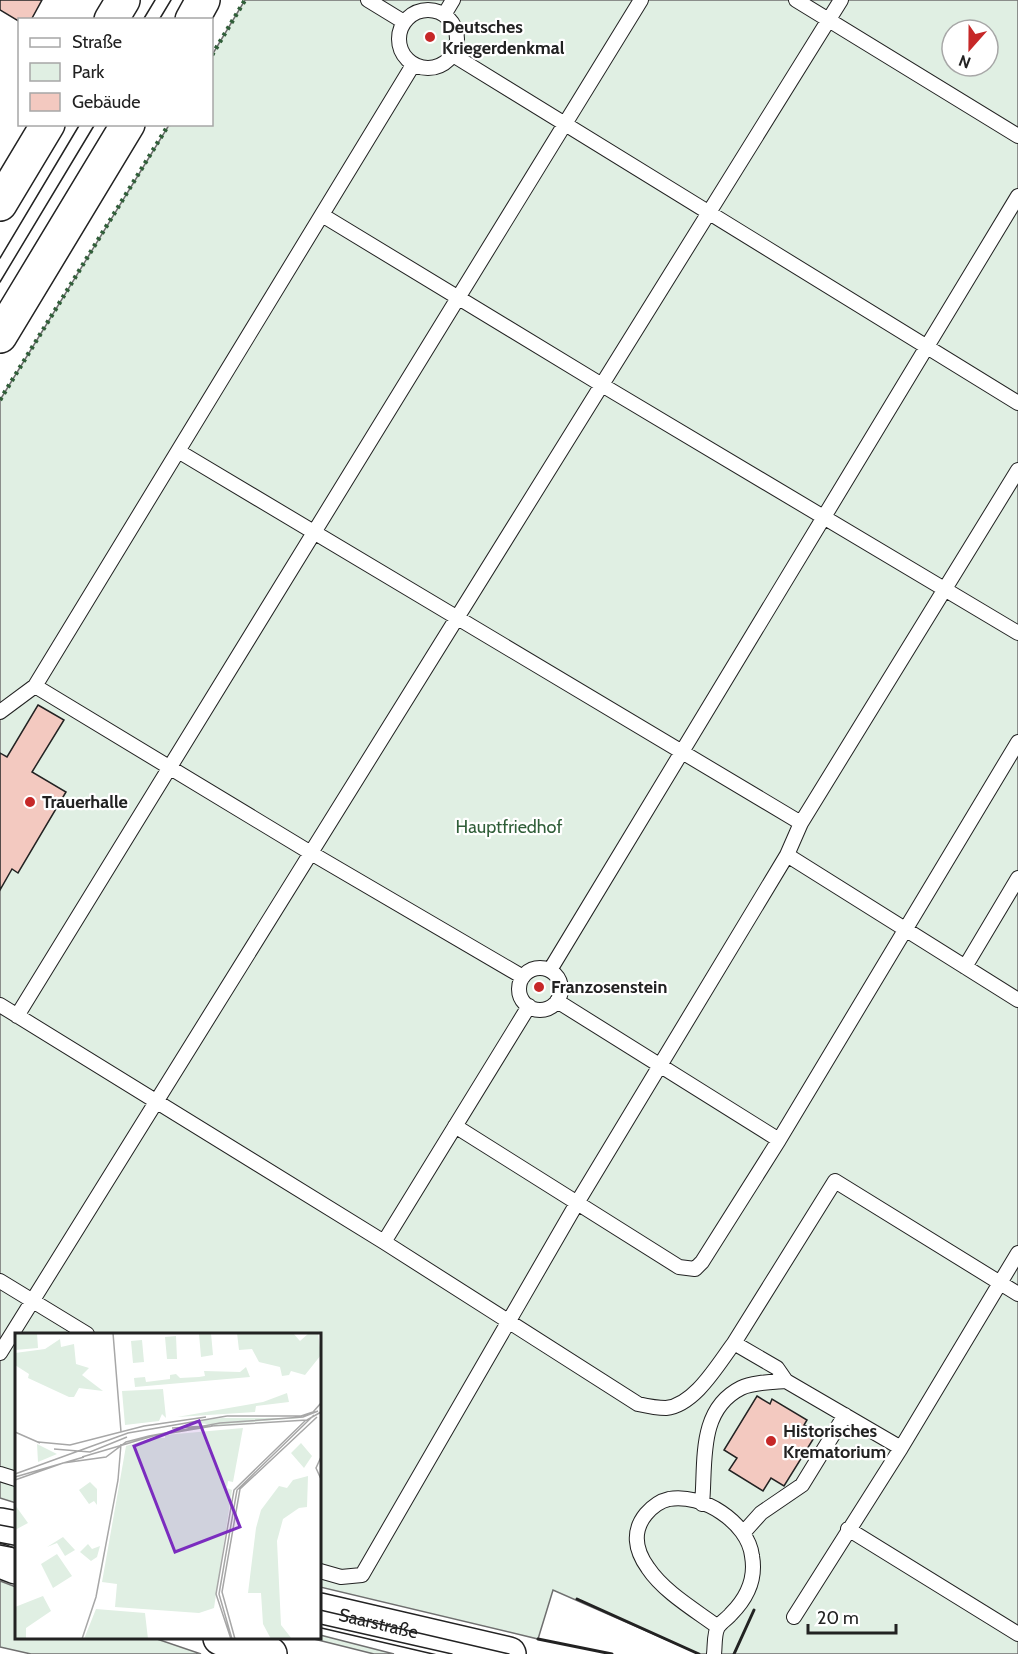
<svg xmlns="http://www.w3.org/2000/svg" width="1018" height="1654" viewBox="0 0 1018 1654" font-family="Cabin,sans-serif">
  <style>
    .green { fill: #e0efe3; stroke: #6f6f6f; stroke-width: 1.5; fill-rule: evenodd }
    .building { fill: #f3c9c0; stroke: #222; stroke-width: 1.5 }
    .lines { fill: none; stroke-linecap: round; stroke-linejoin: round }
    .service-casing { stroke: #222; stroke-width: 16 }
    .tertiary-casing { stroke: #222; stroke-width: 36 }
    .secondary-casing { stroke: #222; stroke-width: 36 }
    .trunk-casing { stroke: #222; stroke-width: 36 }
    .service { stroke: #fff; stroke-width: 14 }
    .tertiary { stroke: #fff; stroke-width: 33 }
    .secondary { stroke: #fff; stroke-width: 33 }
    .trunk { stroke: #fff; stroke-width: 33 }
    .tram { stroke: #222; stroke-width: 1.5 }
    .hedge { stroke: #2f5e38; stroke-width: 4.5; stroke-dasharray: 3 4.5; stroke-linecap: butt }
    .wall { stroke: #222; stroke-width: 3 }
    .poi-dot { fill: #c62828; stroke: #fff; stroke-width: 2 }
    .labels { text-anchor: middle; dominant-baseline: central; stroke-width: 4.5; stroke-linejoin: round; paint-order: stroke }
    .poi-label { font-size: 18px; font-weight: bold; fill: #222; stroke: #fff; text-anchor: start }
    .park-label { font-size: 18px; fill: #2f5e38; stroke: #fff }
    .street-label { font-size: 18px; fill: #222; stroke: #fff }
    .inset-road { fill: none; stroke: #a7a7a7; stroke-width: 1.5 }
    .view { fill: #7b2cbf; fill-opacity: 0.15; stroke: #7b2cbf; stroke-width: 3 }
    .inset-edge { fill: none; stroke: #222; stroke-width: 3 }
  </style>
  <rect width="100%" height="100%" fill="#fff"/>
  <path class="green" d="M245,0h773v1654h-319l-146,-64 -15,49 -218,-52v-253h-304v169l-16,-5v-1098l169,-275 43,-1v-69zM952,30h36v36h-36z
    M0,1581l16,6v51h138l47,16h-170l-31,-7z
    M320,1635l74,19h-20l-64,-16h10z"/>
  <path class="building" d="M0,0h42l-11,20h-11v2l-20,-12z
    M38,705l26,15 -32,52 34,20 -48,81 -6,-4 -12,21v-137l7,4z
    M757,1396l13,8 2,-5 35,21 -3,5 13,8 -33,53 -13,-8 -8,13 -34,-21 8,-12 -13,-8z"/>
  <g class="lines">
    <defs>
      <path id="service" d="M368,0l36,22
        M796,0l222,136
        M399 39a29 29 0 1 1 58 0a29 29 0 1 1-58 0Z
        M444,15l9,-15
        M453,55l565,348
        M322,215l280,170 416,248
        M178,451l623,372
        M35,686l276,167 212,124
        M0,712l35,-26 378,-621
        M787,855l231,145
        M965,967l53,-89
        M519 989a21 21 0 1 1 42 0a21 21 0 1 1-42 0Z
        M550,970l468,-774
        M557,1001l222,139
        M0,1005l384,237 254,162c9,2 19,4 28,4 29,-3 52,-44 68,-65
        M17,1016l624,-1016
        M455,1126l224,141 16,2 7,-7 77,-122 239,-398
        M384,1242l145,-236
        M0,1281l87,53
        M0,1353l841,-1353
        M901,1448l-115,-67 -9,-13 -43,-25 101,-162 183,113
        M0,1474l16,5
        M702,1504c4,-40 -5,-94 39,-116 12,-6 32,-6 45,-7
        M848,1529l170,105
        M744,1532l17,-19 41,-28 43,-70
        M320,1571l21,6 21,-2 215,-372 210,-348 14,-32 217,-353
        M794,1617l107,-169 117,-195
        M714,1654c1,-7 0,-21 4,-27 3,-5 10,-9 13,-13 16,-16 25,-36 21,-58 -4,-34 -50,-63 -83,-57 -9,2 -17,8 -23,15 -14,17 -11,36 2,54 16,24 47,42 70,59"/>
      <path id="tertiary" d="M111,20l12,-20
        M192,20l11,-20
        M0,204l48,-80
        M0,336l128,-212"/>
      <path id="secondary" d="M0,1525l16,3
        M320,1610l189,44"/>
      <path id="trunk" d="M0,1561l16,6
        M220,1638l50,16"/>
    </defs>
    <use href="#service" class="service-casing"/>
    <use href="#tertiary" class="tertiary-casing"/>
    <use href="#secondary" class="secondary-casing"/>
    <use href="#trunk" class="trunk-casing"/>
    <use href="#service" class="service"/>
    <use href="#tertiary" class="tertiary"/>
    <use href="#secondary" class="secondary"/>
    <use href="#trunk" class="trunk"/>
    <g class="tram">
      <path d="M143,20l12,-20"/>
      <path d="M159,20l12,-20"/>
      <path d="M0,258l80,-134"/>
      <path d="M0,282l95,-158"/>
      <path d="M0,1525l16,3"/>
      <path d="M0,1545l16,3"/>
      <path id="s1" d="M320,1610l189,44"/>
      <path d="M320,1624l132,30"/>
    </g>
    <path class="hedge" d="M212,55l33,-55
      M0,400l169,-276"/>
    <path class="wall" d="M577,1599l122,55
      M538,1639l74,15
      M734,1654l20,-44"/>
  </g>
  <g class="poi-dot">
    <circle cx="430" cy="37" r="6"/>
    <circle cx="30" cy="802" r="6"/>
    <circle cx="539" cy="987" r="6"/>
    <circle cx="771" cy="1441" r="6"/>
  </g>
  <g class="labels">
    <g class="poi-label">
      <text x="442" y="27">Deutsches<tspan x="442" dy="21">Kriegerdenkmal</tspan></text>
      <text x="42" y="802">Trauerhalle</text>
      <text x="551" y="987">Franzosenstein</text>
      <text x="783" y="1431">Historisches<tspan x="783" dy="21">Krematorium</tspan></text>
    </g>
    <g class="park-label">
      <text x="509" y="827">Hauptfriedhof</text>
    </g>
    <g class="street-label">
      <text stroke="none"><textPath href="#s1" startOffset="60">Saarstraße</textPath></text>
    </g>
  </g>
  <g transform="translate(15 1333)">
    <rect width="306" height="306" fill="#fff"/>
    <path d="M0,0h22l1,15 -23,2zM196,0l2,22 -12,2 -2,-23zM222,0h56l7,8 9,-8h9l3,22 -16,20 -14,-4 -2,4 -7,1 -2,-9 -21,-5 -7,-13 -13,1zM161,3l1,23h-10l-2,-22zM45,6l1,8 13,-3 2,20 13,4 -7,7 21,16 -24,-3 -5,9h-5l-41,-19 1,-4 -14,-9v-12l30,-4zM127,7l2,22 -11,1 -2,-22zM231,34l4,10 -115,10 -1,-9 11,-1 1,5 24,-3v-4l6,-1 4,4 19,-1 6,-1 -1,-5 36,1zM148,56l3,29 -4,-4 -3,7 -34,4 -3,-34zM272,60l2,9 -33,4 -1,6 -78,5 86,-15zM207,85h79l-86,7 -25,-3zM228,95l-10,54 -5,-1 -1,7 5,2 -18,118 -15,5 -84,-6 2,-23 -15,-2 24,-136 26,-8h13v-3zM286,110l11,13 -8,12 -13,-15zM22,111l20,10 -19,8zM293,143l-1,31 -8,1 -16,11 -6,22 4,84 11,14h-21l-8,-15 -2,-31h-13l8,-65 5,-18 18,-24 8,2 6,-8zM75,149l7,7v16l-3,-4 -5,3 -10,-14zM0,172l13,18 -13,7zM48,204l12,13 -10,6 -8,-13 -10,4zM73,211l4,5 8,-3 -3,11 -6,4 -11,-9zM42,221l15,22 -19,12 -12,-24zM28,263l8,15 -25,17v11h-11v-32zM81,276l49,4 3,26h-64z" fill="#e0efe3"/>
    <path class="inset-road" d="M98,0l8,99M212,83h74l12,-4 8,-9M196,93l96,-6 14,-8M157,95l36,-2M0,99l25,11M23,109l32,3 74,-19 62,-9M39,116l36,3 37,-15M67,124l71,-21 60,-10M306,124l-5,11 5,11M0,141l113,-41 99,-17M0,144l69,-20M0,147l48,-17 43,-6 20,-15 23,-6 71,-13 83,-6 15,-6M67,306l14,-42 22,-117 3,-36M216,306l-15,-45 18,-104 72,-70M217,306l-13,-45 18,-104 77,-75M220,306l-13,-47 18,-103 77,-72"/>
    <path class="view" d="M184,88l41,106 -65,25 -41,-106z"/>
    <rect width="306" height="306" class="inset-edge"/>
  </g>
  <rect x="18" y="18" width="195" height="108" fill="#ffffff" stroke="#a7a7a7" stroke-width="1.5"/>
  <rect x="30" y="38" width="30" height="9" fill="#ffffff" stroke="#a7a7a7" stroke-width="1.5"/>
  <text x="72" y="48" font-size="18" fill="#222222">Straße</text>
  <rect x="30" y="63" width="30" height="18" fill="#e0efe3" stroke="#a7a7a7" stroke-width="1.5"/>
  <text x="72" y="78" font-size="18" fill="#222222">Park</text>
  <rect x="30" y="93" width="30" height="18" fill="#f3c9c0" stroke="#a7a7a7" stroke-width="1.5"/>
  <text x="72" y="108" font-size="18" fill="#222222">Gebäude</text>
  <g transform="translate(970 48) rotate(201)"><circle r="28" fill="#ffffff" stroke="#a7a7a7" stroke-width="1.5"/>
  <path d="M0-4.5L10 22L0 15L-10 22Z" fill="#c62828"/>
  <text y="-9" font-size="16" font-weight="bold" text-anchor="middle" fill="#222222">N</text>
  </g>
  <path d="M808 1624v9h88v-9" fill="none" stroke="#222222" stroke-width="3"/>
  <text x="817" y="1624" font-size="18" fill="#222222" stroke="#ffffff" stroke-width="4.5" paint-order="stroke">20 m</text>
</svg>
